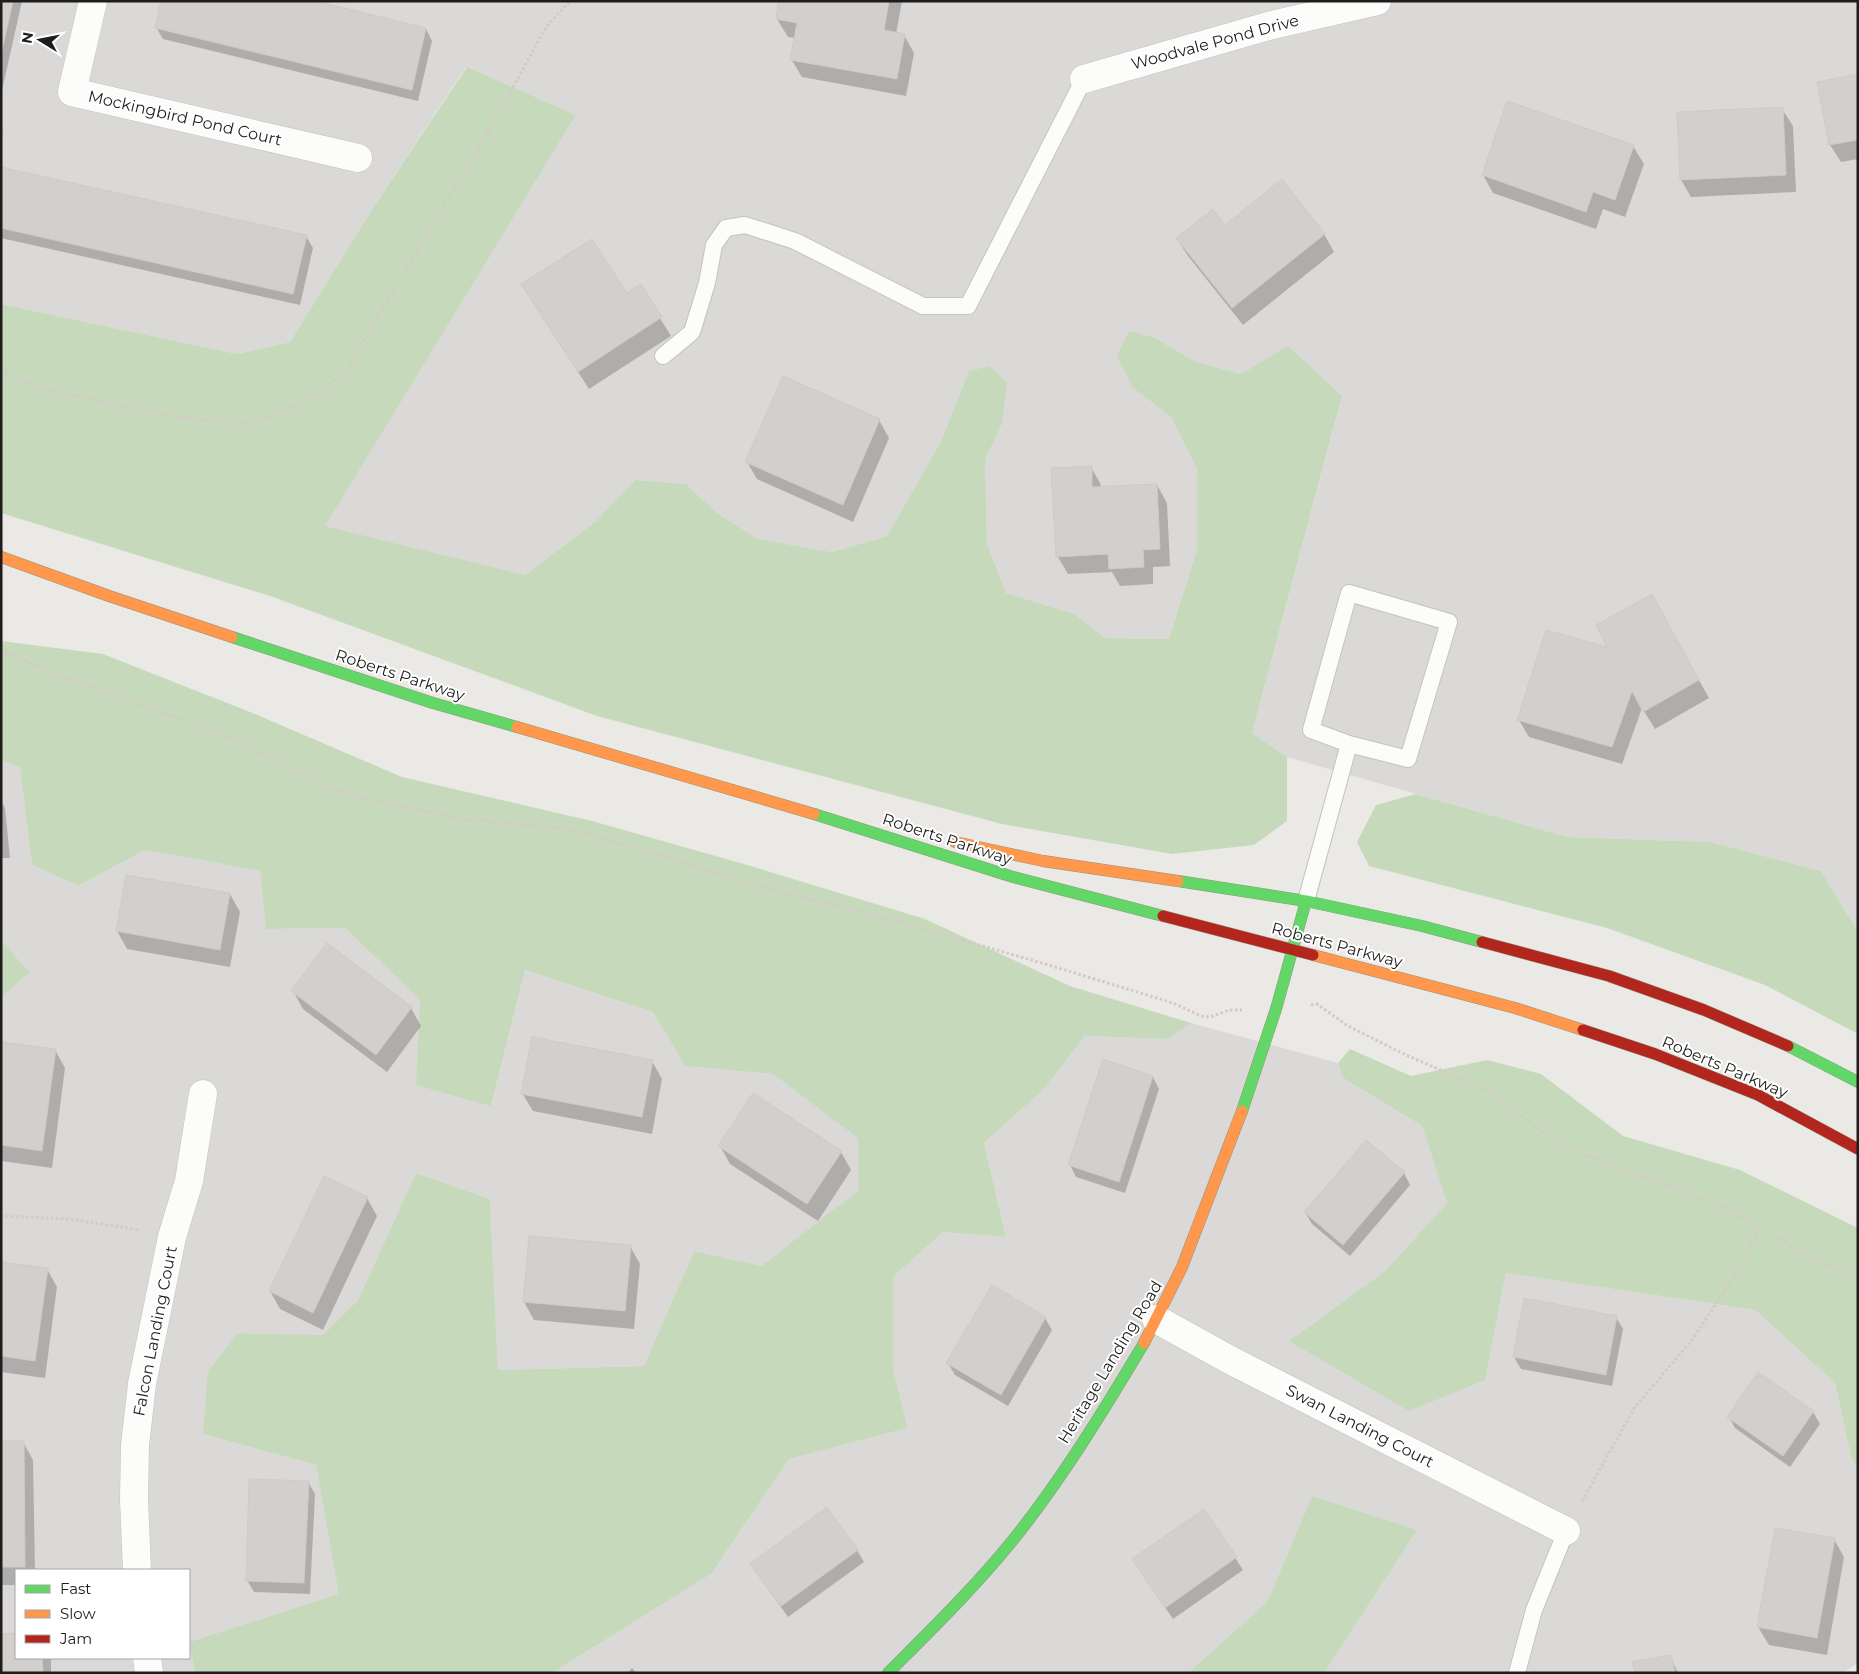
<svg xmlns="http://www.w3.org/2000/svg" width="1859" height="1674" viewBox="0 0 1859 1674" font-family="Montserrat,sans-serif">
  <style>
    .residential { fill: #dad9d7; fill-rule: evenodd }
    .forest { fill: #c6dabb }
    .shadow { fill: #0003 }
    .building { fill: #d2cfcc; stroke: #cecbc7 }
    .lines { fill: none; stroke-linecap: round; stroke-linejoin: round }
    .lane-casing { stroke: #c4c3c2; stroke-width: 18 }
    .street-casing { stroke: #c4c3c2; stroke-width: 29 }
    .fast-casing { stroke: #92947e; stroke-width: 12 }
    .slow-casing { stroke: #92947e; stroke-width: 12 }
    .jam-casing { stroke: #92947e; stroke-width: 12 }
    .path { stroke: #d5c8c6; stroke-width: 3; stroke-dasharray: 2.5 2.5; stroke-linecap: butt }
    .lane { stroke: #fcfcfb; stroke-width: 16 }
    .street { stroke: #fcfcfb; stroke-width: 28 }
    .fast { stroke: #63d668; stroke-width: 11 }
    .slow { stroke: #ff974d; stroke-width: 11 }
    .jam { stroke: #b3261e; stroke-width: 11 }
    .labels { text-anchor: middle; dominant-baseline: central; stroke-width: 4; stroke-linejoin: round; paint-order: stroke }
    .street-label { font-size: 16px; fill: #1d1d1d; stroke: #fff }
  </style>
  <rect width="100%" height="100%" fill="#ebe9e6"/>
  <path class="residential" d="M1,1h1857v931l-37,-61 -110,-29 -144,-5 -280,-80 -35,-24 90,-336 -54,-50 -47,27 -47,-13 -39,-23 -22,50 38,29 26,52v80l-28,90 -64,-1 -31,-24 -68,-21 -19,-50 -2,-83 17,-36 -33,-53 -28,70 -54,95 -55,16 -74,-13 -41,-26 -31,-29 -51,-4 -39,41 -71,54 -201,-49 252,-411 -110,-48 -95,144 -81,131 -53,12 -236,-50z
    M1,760l19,8 12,97 46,21 67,-36 115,21 6,58 79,-1 75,72 71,106 34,-136 128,42 32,54 88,8 85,63 2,53 -99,76 -67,-15 -50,115 -146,4 -8,-171 -74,-26 -58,127 -36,36 -83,-3 -36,101 113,31 24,129 -151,48 6,31h-194v-675l29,-26 -29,-31zM16,1570h173v88h-173z
    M1191,1023l147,40 5,15 79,48 25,77 -63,69 -95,69 196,39 21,-107 249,37 80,73 16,74 7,13v193l-15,10h-519l92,-142 -104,-35 -45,106 -79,71h-636l159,-99 78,-115 119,-31 -15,-59v-92l50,-45 63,5 -22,-94 59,-53 42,-54 84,3z"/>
  <path class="forest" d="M467,67l109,48 -251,411 200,49 71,-54 39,-41 51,4 31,29 41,26 74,13 55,-16 54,-95 28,-70 20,-5 18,16 -5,42 -17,36 2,83 19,50 68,21 31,24 64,1 28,-90v-80l-26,-52 -38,-29 -16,-32 12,-25 26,7 39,23 47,13 47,-28 54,50 -90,337 35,24v64l-33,24 -82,9 -170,-30 -405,-108 -327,-120 -269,-83v-209l236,50 53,-12 81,-131z
    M1,641l102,13 152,60 147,63 190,44 152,43 181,55 145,67 121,37 -22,16 -84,-3 -42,54 -59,53 22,94 -63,-5 -50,45v92l15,59 -119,31 -78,115 -159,99h-357l-6,-31 150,-48 -23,-129 -113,-31 5,-63 30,-38 85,2 35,-35 58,-127 74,26 8,171 146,-4 50,-115 67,15 98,-76 -1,-52 -85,-64 -88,-8 -32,-54 -128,-42 -34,136 -75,-21 4,-85 -75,-72 -79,1 -6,-58 -115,-21 -67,36 -46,-21 -12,-97 -19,-8z
    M1416,794l151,43 144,5 110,29 37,61v102l-93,-49 -158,-57 -238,-62 -12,-24 19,-37z
    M1,941l29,31 -29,26z
    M1350,1049l61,27 76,-16 54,14 82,62 117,34 118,58v242l-7,-13 -16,-74 -80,-73 -249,-37 -21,107 -76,31 -120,-70 95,-69 63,-69 -25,-77 -79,-48 -5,-15z
    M1312,1496l105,34 -93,143h-136l79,-71z"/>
  <path class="shadow" d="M1,1h21l-21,94z
    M781,1h121l-6,33 8,1 10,18 -8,43 -104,-19 -11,-18 4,-21 -7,-1 -11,-18z
    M156,27l270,2 6,12 -14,60 -255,-62z
    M1858,76v83l-17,3 -11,-17z
    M1782,109l11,17 3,66 -105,5 -10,-17z
    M1633,146l11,18 -19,53 -22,-8 -7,20 -103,-36 -10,-18z
    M1,169l305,67 7,12 -13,57 -299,-67z
    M1225,227l99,7 10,18 -91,73 -55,-69 -11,-17z
    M640,286l31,50 -82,53 -56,-87 93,-7z
    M879,420l10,18 -36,84 -96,-43 -10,-17z
    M1091,467l10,18v3l56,-3 10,18 3,63 -17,1v17l-33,2 -8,-14 -44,2 -10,-17z
    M1662,614l47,84 -54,31 -13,-21 -20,56 -93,-27 -10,-17 91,-71z
    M1,801l4,7 5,50h-9z
    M230,894l10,18 -10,55 -103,-18 -10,-18z
    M293,991l118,17 10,18 -34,46 -84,-63z
    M1,1043l54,7 10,18 -13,100 -51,-7z
    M652,1061l10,18 -10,55 -119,-23 -11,-18z
    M1153,1077l6,12 -34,104 -49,-16 -6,-12z
    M720,1146l121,6 10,18 -33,51 -88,-57z
    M1404,1173l6,12 -60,71 -38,-32 -7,-12z
    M367,1198l10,18 -54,114 -43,-21 -10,-18z
    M530,1237l100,9 10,18 -6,65 -100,-9 -10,-18z
    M1,1263l46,6 10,18 -12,91 -44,-6z
    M992,1287l53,31 7,12 -44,76 -53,-31 -7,-12z
    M1525,1300l91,17 7,12 -11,57 -91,-17 -7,-12z
    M1813,1412l7,12 -30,43 -55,-39 -6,-11z
    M23,1442l10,18 2,110h-19v15h-15v-142z
    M308,1482l7,12 -5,100 -56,-2 -7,-12z
    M1204,1510l39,60 -70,49 -40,-59z
    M1834,1539l10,18 -17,98 -58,-10 -11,-18z
    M857,1550l7,12 -76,55 -29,-41z
    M1,1635h15v23h35v15h-50z
    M1670,1656l8,17h-42z
    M632,1668l4,5h-8z"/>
  <path class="building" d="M1,1h12l-12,54z
    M161,1h154l111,27 -14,62 -257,-62z
    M779,1h110l-5,29 21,4 -8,45 -107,-19 7,-37 -21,-4z
    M1858,74v71l-1,-5 -28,5 -12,-63z
    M1507,101l127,44 -19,55 -22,-8 -7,20 -104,-37z
    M1783,107l3,68 -106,5 -3,-68z
    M1,167l306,68 -14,59 -292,-66z
    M1282,179l43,55 -93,74 -56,-70 37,-29 12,16z
    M592,239l35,54 14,-9 21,33 -84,55 -57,-88z
    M783,376l97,43 -37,86 -98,-43z
    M1092,466v21l65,-3 3,65 -17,1 1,17 -35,2 -1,-15 -52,3 -5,-89z
    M1652,594l47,86 -56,32 -11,-21 -20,56 -95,-27 29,-90 61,17 -11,-22z
    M126,875l104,18 -10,57 -104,-19z
    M327,943l85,64 -36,48 -85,-64z
    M532,1037l121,23 -11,57 -121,-23z
    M1,1042l55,7 -14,102 -41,-6z
    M1103,1059l50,17 -34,106 -51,-17z
    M753,1093l89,58 -35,53 -89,-58z
    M1366,1140l39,32 -62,73 -39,-33z
    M324,1176l44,21 -55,116 -44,-22z
    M529,1236l102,9 -6,66 -102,-9z
    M1,1262l47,6 -13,93 -34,-5z
    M992,1285l54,32 -45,78 -55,-32z
    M1524,1298l93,18 -11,59 -93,-18z
    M1758,1372l56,39 -31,45 -56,-39z
    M1,1441h23l1,126h-24z
    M249,1479l60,2 -5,102 -58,-2z
    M827,1507l31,43 -77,56 -31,-42z
    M1204,1509l33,48 -72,51 -33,-49z
    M1775,1528l60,10 -18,100 -60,-11z
    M16,1633v25h26l1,15h-42v-39z
    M1671,1655l4,18h-40l-3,-11z"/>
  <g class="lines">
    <defs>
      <path id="lane" d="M663,356l29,-24 15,-49 7,-38 12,-17 19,-3 50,16 128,65h45l116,-227
        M1349,593l100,29 -41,137 -59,-15 -38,-14z
        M1306,901l43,-157
        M1517,1673l17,-63 32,-79"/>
      <path id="street" d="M93,1l-21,91 286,66
        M1084,79l188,-54 105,-24
        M1156,1319l74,41 336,171
        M137,1570l-3,-71 1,-54 7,-61 30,-147 17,-56 14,-87
        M147,1658l2,15"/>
      <path id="fast" d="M232,637l201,66 84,24
        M814,814l199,63 150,39
        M1178,881l128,20 116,25 60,16
        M1788,1046l70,36
        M1242,1111l34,-102 30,-108
        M888,1673c43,-43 87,-86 125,-133 49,-61 91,-130 131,-197"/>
      <path id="slow" d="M1,557l108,39 123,41
        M517,727l297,87
        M955,842l88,19 135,20
        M1313,955l202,53 68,22
        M1144,1343l38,-76 60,-156"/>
      <path id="jam" d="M1163,916l150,39
        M1482,942l127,34 95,34 84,36
        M1583,1030l72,24 103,41 100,54"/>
    </defs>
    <use href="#lane" class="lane-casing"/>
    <use href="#street" class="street-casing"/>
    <use href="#fast" class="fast-casing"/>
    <use href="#slow" class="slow-casing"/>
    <use href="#jam" class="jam-casing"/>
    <path class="path" d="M1,130h3
      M1,373l62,20 86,20 65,8 43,1 63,-27 29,-29 150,-253 47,-86 24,-26
      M1,650l64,28 157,56 112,55 35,10 87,19 101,10 28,5 195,59 95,23 177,51 121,37 28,13 9,1 19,-7h13
      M1311,1005l6,-1 31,22 58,29 87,38 64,51 164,62 86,49 51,25
      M1,1216l68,3 71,11
      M1582,1501l53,-94 57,-67 45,-68 22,-44"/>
    <use href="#lane" class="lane"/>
    <use href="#street" class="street"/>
    <use href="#fast" class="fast"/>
    <use href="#slow" class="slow"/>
    <use href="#jam" class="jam"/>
  </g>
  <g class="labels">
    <g class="street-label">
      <text transform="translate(1215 42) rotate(-15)">Woodvale Pond Drive</text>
      <text transform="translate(185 118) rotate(13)">Mockingbird Pond Court</text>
      <text transform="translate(400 675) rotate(18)">Roberts Parkway</text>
      <text transform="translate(947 839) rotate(18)">Roberts Parkway</text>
      <text transform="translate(1337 945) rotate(15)">Roberts Parkway</text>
      <text transform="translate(1725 1067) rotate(23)">Roberts Parkway</text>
      <text transform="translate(155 1331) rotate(-79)">Falcon Landing Court</text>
      <text transform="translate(1110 1362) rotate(-59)">Heritage Landing Road</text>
      <text transform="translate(1360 1426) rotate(27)">Swan Landing Court</text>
    </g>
  </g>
  <rect width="1859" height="1674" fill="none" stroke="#1d1d1d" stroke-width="5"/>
  <rect x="15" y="1569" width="175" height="90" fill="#ffffff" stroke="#a5a5a5"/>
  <rect x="25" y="1585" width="25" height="8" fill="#63d668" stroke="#a5a5a5"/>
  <text x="60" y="1594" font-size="15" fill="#1d1d1d">Fast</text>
  <rect x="25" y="1610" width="25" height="8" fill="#ff974d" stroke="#a5a5a5"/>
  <text x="60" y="1619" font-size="15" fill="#1d1d1d">Slow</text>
  <rect x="25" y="1635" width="25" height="8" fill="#b3261e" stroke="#a5a5a5"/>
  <text x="60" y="1644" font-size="15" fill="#1d1d1d">Jam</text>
  <g transform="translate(40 40) rotate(280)" stroke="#ffffff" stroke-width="4" paint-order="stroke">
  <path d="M0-4L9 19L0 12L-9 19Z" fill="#1d1d1d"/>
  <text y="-8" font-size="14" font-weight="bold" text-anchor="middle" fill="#1d1d1d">N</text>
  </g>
</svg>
